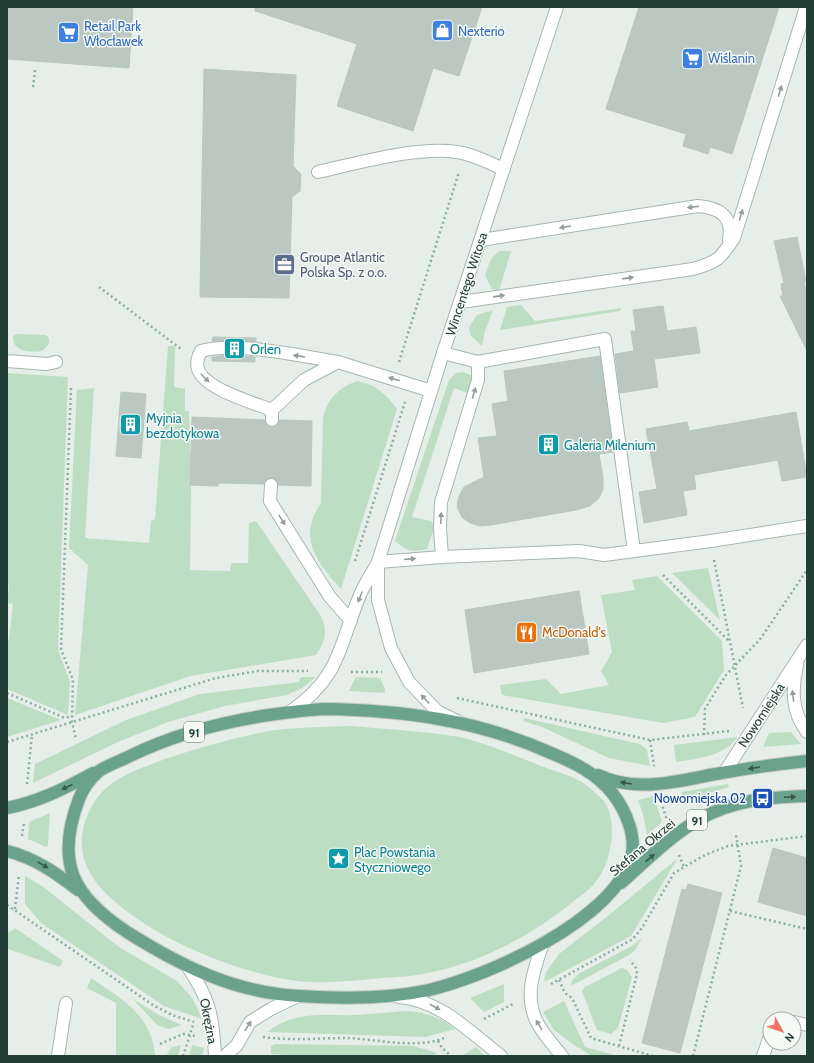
<svg xmlns="http://www.w3.org/2000/svg" width="814" height="1063" viewBox="0 0 814 1063" font-family="Cabin,sans-serif">
  <style>
    .green { fill: #bedec3 }
    .building { fill: #bac8c1; stroke: #b7c7bf }
    .lines { fill: none; stroke-linecap: round; stroke-linejoin: round }
    .lane-casing { stroke: #a7b6af; stroke-width: 14 }
    .street-casing { stroke: #a7b6af; stroke-width: 14 }
    .secondary-casing { stroke: #a3b9af; stroke-width: 14 }
    .primary-casing { stroke: #c2c9c6; stroke-width: 14 }
    .path { stroke: #86b09e; stroke-width: 2.5; stroke-dasharray: 2 3; stroke-linecap: butt }
    .lane { stroke: #fff; stroke-width: 12 }
    .street { stroke: #fff; stroke-width: 12 }
    .secondary { stroke: #fff; stroke-width: 12 }
    .primary { stroke: #6aa28d; stroke-width: 12 }
    .oneway { fill: #929f9a }
    .oneway2 { fill: #36584b }
    .labels { text-anchor: middle; dominant-baseline: central; stroke-width: 3; stroke-linejoin: round; paint-order: stroke }
    .shield { fill: #f5faf7; stroke: #63776f; stroke-width: 1 }
    .shield-label { font-size: 12px; font-weight: bold; fill: #243f35 }
    .shop-label { font-size: 13px; fill: #366cbe; stroke: #f5faf7; text-anchor: start }
    .service-label { font-size: 13px; fill: #4e5e75; stroke: #f5faf7; text-anchor: start }
    .street-label { font-size: 13px; fill: #243f35; stroke: #f5faf7 }
    .culture-label { font-size: 13px; fill: #0d838f; stroke: #f5faf7; text-anchor: start }
    .food-label { font-size: 13px; fill: #c56008; stroke: #f5faf7; text-anchor: start }
    .transit-label { font-size: 13px; fill: #164399; stroke: #f5faf7; text-anchor: end }
  </style>
  <rect width="100%" height="100%" fill="#e5eee8"/>
  <path class="green" d="M501,251h10l-12,40 -7,-2 -7,-14c4,-10 5,-19 16,-24z
    M521,305l14,16 86,-13 -1,3 -120,19 7,-23z
    M493,310l-8,21 -3,15 -11,-10 -2,-9 8,-12z
    M17,334l29,1 3,3v6l-7,7c-13,2 -30,0 -29,-15z
    M168,346h7l-1,41 11,2v22h4l2,81 -1,78 40,1 1,-8h17l1,-40 7,-2 65,95c7,15 4,26 -5,39l-125,21 -116,39 13,-150 -19,-17 8,-158 17,-2 -9,150 64,5 2,-22 4,-2z
    M463,372l10,4 -3,18 -16,-6 -42,129 19,4 4,5 -8,23c-16,3 -19,3 -32,-8l54,-161 7,-7z
    M7,373l61,4 -10,273 12,32 -2,33 -61,-26v-49h2l4,-36 -6,-1 2,-18 -2,-1z
    M357,381c17,2 30,14 40,28l-56,180c-24,-26 -44,-52 -20,-86l2,-85c4,-19 15,-30 34,-37z
    M708,568l12,52 -48,-47z
    M657,576l65,65 2,29 -29,47 -32,6 -161,-28 -2,-10 46,-6 15,15 48,-9 -8,-14 11,-19 -11,-57 34,-5 -3,-10z
    M301,677h15l-14,11 -15,7 -62,11 -57,16 -50,20 -85,41 2,-19 91,-44 74,-26 99,-12z
    M356,677l24,1 5,11v4l-36,-2z
    M7,698l54,22 -54,17z
    M524,718l116,26 7,6 3,16 -41,-8 -67,-31 -19,-6z
    M352,726c34,3 68,5 102,10 31,6 61,20 90,31 15,6 34,10 46,21 4,4 10,9 14,13 15,22 7,65 -11,84 -5,6 -13,11 -19,16 -40,33 -90,60 -141,71 -17,4 -34,5 -51,6 -23,2 -46,5 -70,4 -49,-1 -126,-31 -167,-58 -32,-22 -71,-50 -62,-94 3,-14 10,-29 20,-39 16,-16 41,-24 62,-32 32,-11 65,-20 98,-27 29,-5 60,-5 89,-6z
    M791,732l10,12 -38,3 6,-14z
    M738,737c-16,20 -38,21 -62,25l-2,-17z
    M728,784l1,3 -23,7 -21,11 -4,-13z
    M654,796l8,26 -15,13 -4,-21 -5,-14z
    M50,813l-2,32 -2,2 -18,-8 1,-17z
    M678,858l-47,78 -87,46 2,-10 13,-18 50,-39z
    M25,876l17,10 77,61 58,34 16,18 9,20 -38,-13 -123,-83 -16,-19z
    M15,928l48,33 -3,6 -52,-18v-16z
    M642,938l-7,12 -6,5 -58,31 1,-5 6,-7 52,-27z
    M622,968l5,2 5,7 -14,51 -7,6 -14,-4 -15,-39 3,-4z
    M91,978c31,21 61,37 64,78h-39v-53l-29,-15z
    M504,984v18l-20,10 -14,-14z
    M133,999l26,16 23,10 -14,4 -11,-4z
    M564,1001l21,46 33,9h-26l-18,-11 -20,-15 -11,-18z
    M406,1011c19,1 34,6 49,18l-30,8 -158,-5c29,-22 55,-16 89,-17 17,-1 33,-3 50,-4z
    M276,1044l138,2 23,7 -4,3h-131l-31,-2v-8z
    M181,1045l-3,11h-12l6,-9z
    M192,1045l12,3 -2,8h-13z
    M476,1047l9,9h-24z"/>
  <path class="building" d="M7,7h126l-4,61 -122,-9z
    M255,7h227l-23,69 -26,-8 -20,63 -76,-25 20,-62 -102,-33z
    M639,7h140l-47,147 -22,-7 -2,7 -25,-8 3,-12 -80,-25z
    M204,69l92,6 -3,91 8,8 -1,17 -8,6 -3,101 -89,-1z
    M797,237l9,44 -2,1 3,15v54l-27,-55h3l-2,-12 3,-1 -10,-42z
    M663,306l4,25 29,-4 4,26 -46,6 4,28 -38,6 -5,-39 19,-3 -3,-20h5l-3,-21z
    M213,337l43,1v4l-44,-1z
    M231,355l24,2v5l-43,-1v-4z
    M600,356l13,96 -14,2 4,24v11l-4,9 -9,8 -14,4 -85,15 -11,1 -10,-3 -8,-6 -5,-10 2,-11 5,-9 20,-10 -6,-39 19,-2 -5,-32 16,-3 -4,-30z
    M121,392l25,2 -5,64 -25,-2z
    M796,412l11,65 -25,4 -4,-21 -84,15 2,14 -13,2 4,24 -43,8 -5,-31 18,-3 -11,-60 41,-7 2,9z
    M192,417l73,3 1,4 6,3 4,-1 3,-6 33,1 -1,65 -33,-1 -3,-6 -4,-1 -6,3 -1,3 -46,-1v3l-28,-1z
    M579,591l10,63 -115,19 -9,-63z
    M773,848l34,10v58l-49,-14z
    M688,884l34,9 -42,160 -38,-10 40,-154 4,1z"/>
  <g class="lines">
    <defs>
      <path id="lane" d="M318,172c40,-9 100,-26 139,-20 16,2 32,11 47,17
        M481,240l217,-34c22,2 35,10 31,34
        M461,302l232,-33c25,-7 27,-10 41,-31l72,-231
        M7,361l40,3 9,-2
        M478,362l127,-23 29,212
        M272,410c-18,-7 -68,-21 -74,-41 -2,-7 0,-12 3,-18 33,-10 101,5 137,11
        M272,420v-10l32,-30 34,-18 93,29
        M271,485l-1,16 60,96 21,24
        M442,557l-2,-28 1,-27 37,-122v-18l-35,-9
        M378,562l64,-5 137,-6 25,4 107,-14 96,-15
        M794,1022l13,3
        M58,1056l8,-53
        M763,1056l7,-20"/>
      <path id="street" d="M378,563v37l13,48 18,34 28,29 20,10
        M797,665c-5,24 -6,46 10,67
        M291,711c50,-34 48,-66 69,-116 5,-12 12,-22 18,-33l65,-209 114,-346
        M724,773l83,-128"/>
      <path id="secondary" d="M543,943c-9,27 -20,54 -5,81 6,11 16,22 24,32
        M187,966c23,33 26,50 28,90
        M399,997c41,3 71,35 102,59
        M225,1056l12,-11 13,-23 21,-13 27,-13"/>
      <path id="primary" d="M323,709c79,1 155,11 228,44 24,10 45,20 62,41 13,17 24,43 18,64 -19,63 -143,118 -202,132 -42,9 -87,9 -130,6 -64,-3 -120,-31 -172,-64 -55,-36 -72,-70 -48,-133 4,-11 11,-20 20,-28 9,-6 21,-10 31,-15 59,-29 127,-42 193,-47z
        M598,775c39,19 83,5 123,-2 29,-5 57,-9 86,-12
        M7,808c31,-6 59,-20 86,-35
        M7,851c28,7 49,22 71,39
        M621,883c25,-22 50,-48 79,-64 33,-19 70,-22 107,-23"/>
    </defs>
    <use href="#lane" class="lane-casing"/>
    <use href="#street" class="street-casing"/>
    <use href="#secondary" class="secondary-casing"/>
    <use href="#primary" class="primary-casing"/>
    <path class="path" d="M33,87l2,-17
      M99,287l82,62
      M399,362l60,-190
      M71,388l-10,261 12,31 -1,42 4,17
      M714,560l29,148
      M355,561l50,-159
      M663,575l67,67
      M351,672h31
      M7,693l58,25 7,-2
      M457,698l193,42 79,-9
      M704,735l1,-26 9,-15 12,-19 35,-37 46,-68
      M650,740l4,26
      M7,742l209,-64 42,-7h50
      M27,784l5,-49
      M661,802l6,18
      M22,836l2,-13
      M679,855l5,12
      M7,905l146,100 19,10 22,7
      M15,909l4,-34
      M730,911l77,18
      M559,980l6,13 7,5 19,40 62,18
      M551,984l82,-45 9,-11 32,-55 10,-6 21,-12 23,-9 79,-10
      M484,1019l29,-15
      M263,1037c28,4 56,1 83,1 33,1 71,12 101,-1
      M438,1041l4,7 9,8
      M160,1044l23,-10 12,2
      M619,1046l18,-72 -1,-6 -6,-8
      M183,1056l10,-31
      M693,1056l48,-190 -5,-31"/>
    <use href="#lane" class="lane"/>
    <use href="#street" class="street"/>
    <use href="#secondary" class="secondary"/>
    <use href="#primary" class="primary"/>
  </g>
  <defs><path id="oneway-solid" d="M-6-.8H1V-3.2L6.5 0L1 3.2V.8H-6Z"/></defs>
  <g class="oneway">
    <use href="#oneway-solid" transform="translate(780 91) rotate(-73)"/>
    <use href="#oneway-solid" transform="translate(693 207) rotate(173)"/>
    <use href="#oneway-solid" transform="translate(741 215) rotate(-73)"/>
    <use href="#oneway-solid" transform="translate(565 227) rotate(171)"/>
    <use href="#oneway-solid" transform="translate(628 278) rotate(-8)"/>
    <use href="#oneway-solid" transform="translate(499 296) rotate(-8)"/>
    <use href="#oneway-solid" transform="translate(299 356) rotate(-171)"/>
    <use href="#oneway-solid" transform="translate(205 378) rotate(45)"/>
    <use href="#oneway-solid" transform="translate(394 379) rotate(-163)"/>
    <use href="#oneway-solid" transform="translate(474 393) rotate(-73)"/>
    <use href="#oneway-solid" transform="translate(441 518) rotate(-88)"/>
    <use href="#oneway-solid" transform="translate(282 520) rotate(58)"/>
    <use href="#oneway-solid" transform="translate(410 559) rotate(-5)"/>
    <use href="#oneway-solid" transform="translate(360 597) rotate(112)"/>
    <use href="#oneway-solid" transform="translate(793 696) rotate(-97)"/>
    <use href="#oneway-solid" transform="translate(425 699) rotate(-133)"/>
    <use href="#oneway-solid" transform="translate(435 1007) rotate(28)"/>
    <use href="#oneway-solid" transform="translate(539 1025) rotate(-121)"/>
    <use href="#oneway-solid" transform="translate(248 1026) rotate(-57)"/>
  </g>
  <g class="oneway2">
    <use href="#oneway-solid" transform="translate(754 768) rotate(171)"/>
    <use href="#oneway-solid" transform="translate(626 783) rotate(-171)"/>
    <use href="#oneway-solid" transform="translate(67 787) rotate(155)"/>
    <use href="#oneway-solid" transform="translate(790 797) rotate(-3)"/>
    <use href="#oneway-solid" transform="translate(650 858) rotate(-41)"/>
    <use href="#oneway-solid" transform="translate(43 865) rotate(30)"/>
  </g>
  <defs>
    <symbol id="shop-square" viewBox="-11 -11 22 22"><rect x="-9" y="-9" width="18" height="18" rx="4" fill="#3f7fe0" stroke="#f5faf7"/><path d="M-5-2.5h2.3a2.7 3.5 0 0 1 5.4 0H5L5.5 6h-11ZM-1.5-2.5h3a1.5 2.3 0 0 0-3 0Z" fill="#fff"/></symbol>
    <symbol id="supermarket-square" viewBox="-11 -11 22 22"><rect x="-9" y="-9" width="18" height="18" rx="4" fill="#3f7fe0" stroke="#f5faf7"/><path d="M-6-5.5h2.5l.6 2H6L4.5 2H-2.5L-4.4-4H-6ZM-1.5 3.2a1.3 1.3 0 1 0 .1 0ZM3 3.2a1.3 1.3 0 1 0 .1 0Z" fill="#fff"/></symbol>
    <symbol id="office-square" viewBox="-11 -11 22 22"><rect x="-9" y="-9" width="18" height="18" rx="4" fill="#5c6f8a" stroke="#f5faf7"/><path d="M-6-3h4V-5.5h4V-3h4V5H-6ZM-1-4.5V-3h2v-1.5ZM-6 0V1H6V0Z" fill="#fff"/></symbol>
    <symbol id="building-square" viewBox="-11 -11 22 22"><rect x="-9" y="-9" width="18" height="18" rx="4" fill="#0f9aa8" stroke="#f5faf7"/><path d="M-4-6H4V6H1V3H-1V6H-4ZM-2.5-4.3h1.7v1.8h-1.7ZM.8-4.3h1.7v1.8H.8ZM-2.5-1h1.7V.8h-1.7ZM.8-1h1.7V.8H.8Z" fill="#fff"/></symbol>
    <symbol id="restaurant-square" viewBox="-11 -11 22 22"><rect x="-9" y="-9" width="18" height="18" rx="4" fill="#e8710a" stroke="#f5faf7"/><path d="M-5-6h1v4h1v-4h1v4h1v-4h1v5L-1.5 .5V6h-2V.5L-5-1ZM5-6V6H3V1.5H1.5Q1.5-4 5-6Z" fill="#fff"/></symbol>
    <symbol id="bus-square" viewBox="-11 -11 22 22"><rect x="-9" y="-9" width="18" height="18" rx="4" fill="#1a4fb4" stroke="#f5faf7"/><path d="M-5-6H5V4H4V6H2V4H-2V6H-4V4H-5ZM-3.5-4V0h7V-4ZM-3.5 1.2v1.5H-2V1.2ZM2 1.2v1.5H3.5V1.2Z" fill="#fff"/></symbol>
    <symbol id="sight-square" viewBox="-11 -11 22 22"><rect x="-9" y="-9" width="18" height="18" rx="4" fill="#0f9aa8" stroke="#f5faf7"/><path d="M0-6L1.8-2.2L6-1.7L2.9 1.2L3.7 5.4L0 3.3L-3.7 5.4L-2.9 1.2L-6-1.7L-1.8-2.2Z" fill="#fff"/></symbol>
  </defs>
  <g fill-rule="evenodd">
    <use href="#shop-square" x="430" y="18" width="25" height="25"/>
    <use href="#supermarket-square" x="56" y="20" width="25" height="25"/>
    <use href="#supermarket-square" x="680" y="46" width="25" height="25"/>
    <use href="#office-square" x="272" y="252" width="25" height="25"/>
    <use href="#building-square" x="222" y="336" width="25" height="25"/>
    <use href="#building-square" x="118" y="412" width="25" height="25"/>
    <use href="#building-square" x="536" y="432" width="25" height="25"/>
    <use href="#restaurant-square" x="514" y="620" width="25" height="25"/>
    <use href="#bus-square" x="750" y="786" width="25" height="25"/>
    <use href="#sight-square" x="326" y="846" width="25" height="25"/>
  </g>
  <g class="labels">
    <g class="shield">
      <rect x="184" y="722" width="20" height="20" rx="3"/>
      <rect x="687" y="810" width="20" height="20" rx="3"/>
    </g>
    <g class="shield-label">
      <text x="194" y="732">91</text>
      <text x="697" y="820">91</text>
    </g>
    <g class="shop-label">
      <text x="84" y="26">Retail Park<tspan x="84" dy="15">Włocławek</tspan></text>
      <text x="458" y="31">Nexterio</text>
      <text x="708" y="58">Wiślanin</text>
    </g>
    <g class="service-label">
      <text x="300" y="257">Groupe Atlantic<tspan x="300" dy="15">Polska Sp. z o.o.</tspan></text>
    </g>
    <g class="street-label">
      <text transform="translate(466 284) rotate(-72)">Wincentego Witosa</text>
      <text transform="translate(761 715) rotate(-57)">Nowomiejska</text>
      <text transform="translate(642 847) rotate(-40)">Stefana Okrzei</text>
      <text transform="translate(209 1021) rotate(79)">Okrężna</text>
    </g>
    <g class="culture-label">
      <text x="250" y="349">Orlen</text>
      <text x="146" y="418">Myjnia<tspan x="146" dy="15">bezdotykowa</tspan></text>
      <text x="564" y="445">Galeria Milenium</text>
      <text x="354" y="852">Plac Powstania<tspan x="354" dy="15">Styczniowego</tspan></text>
    </g>
    <g class="food-label">
      <text x="542" y="632">McDonald's</text>
    </g>
    <g class="transit-label">
      <text x="746" y="798">Nowomiejska 02</text>
    </g>
  </g>
  <rect width="814" height="1063" fill="none" stroke="#243f35" stroke-width="16"/>
  <g transform="translate(782 1031) rotate(130)"><circle r="19" fill="#f5faf7" stroke="#a1afa9"/>
  <path d="M0-3L7 15L0 10L-7 15Z" fill="#ef7461"/>
  <text y="-6" font-size="11" font-weight="bold" text-anchor="middle" fill="#243f35">N</text>
  </g>
</svg>
